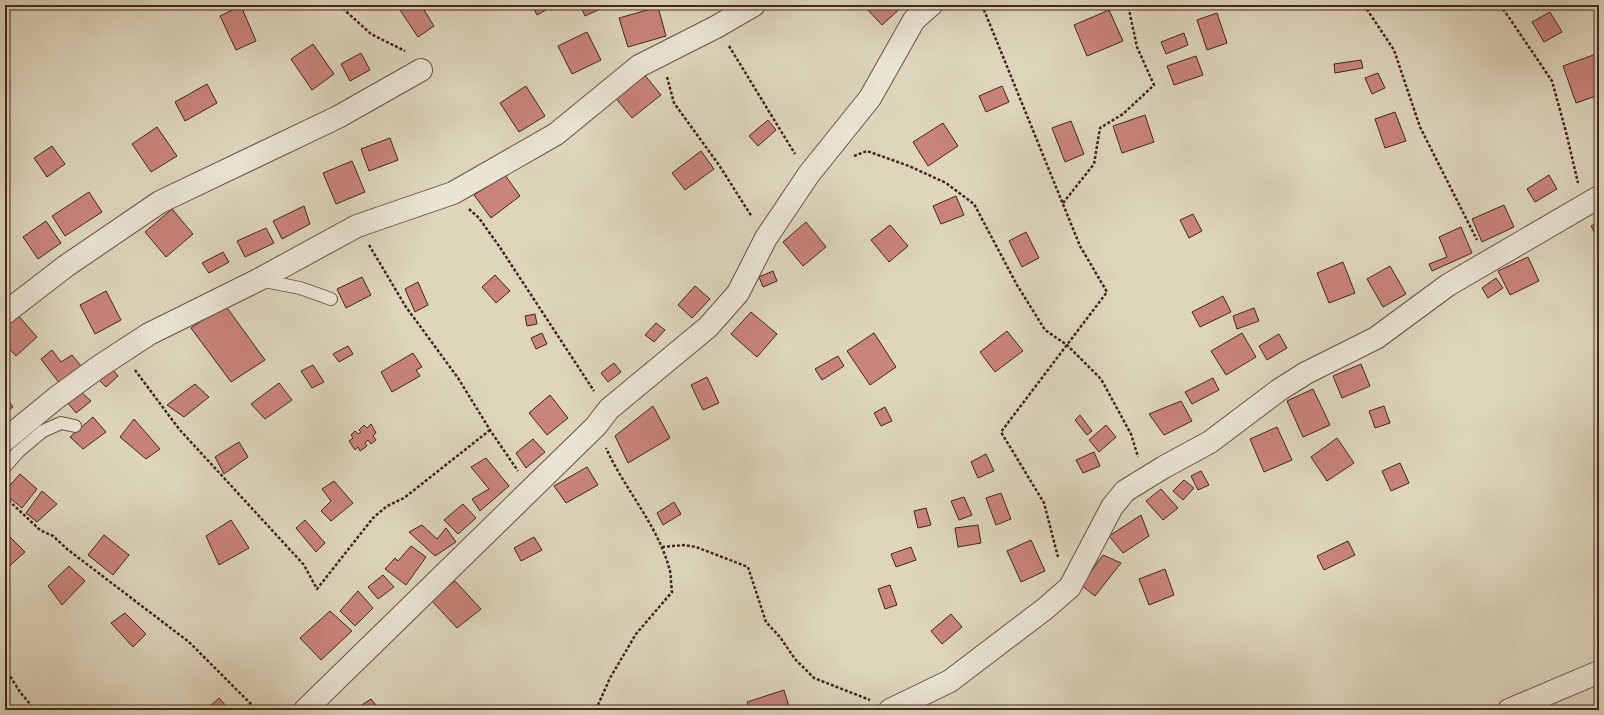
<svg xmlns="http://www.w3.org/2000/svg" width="1604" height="715" viewBox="0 0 1604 715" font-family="'IM FELL Great Primer',serif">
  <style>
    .building { fill: #c9847c; stroke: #45261a }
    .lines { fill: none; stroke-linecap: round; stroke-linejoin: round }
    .service-casing { stroke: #6b5243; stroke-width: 14 }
    .minor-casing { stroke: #6b5243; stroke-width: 24 }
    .path { stroke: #45261a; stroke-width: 2.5; stroke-dasharray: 3 2; stroke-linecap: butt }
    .service { stroke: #e9e4d4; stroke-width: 12 }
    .minor { stroke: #e9e4d4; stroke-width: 22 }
  </style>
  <rect width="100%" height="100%" fill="#ddd6bd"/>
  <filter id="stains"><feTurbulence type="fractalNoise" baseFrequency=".005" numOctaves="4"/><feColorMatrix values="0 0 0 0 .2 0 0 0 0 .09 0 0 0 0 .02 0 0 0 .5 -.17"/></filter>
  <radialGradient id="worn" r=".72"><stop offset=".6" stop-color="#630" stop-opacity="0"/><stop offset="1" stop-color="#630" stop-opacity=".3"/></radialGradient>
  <path class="building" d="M408,5h13l13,21 -16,11 -18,-27z
    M532,5h23l-18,10z
    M580,5h29l-24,11z
    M863,5h41l-22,20z
    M241,6l15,35 -20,9 -16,-34z
    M658,7l8,29 -38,11 -9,-29z
    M1109,10l14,31 -36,15 -13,-31z
    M1550,12l12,20 -18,10 -12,-20z
    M1217,13l10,30 -20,7 -10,-30z
    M587,32l14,28 -29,14 -14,-28z
    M1184,33l4,12 -22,9 -5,-12z
    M313,44l21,30 -22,16 -21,-31z
    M361,53l9,17 -20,11 -9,-17z
    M1596,54l3,9v32l-23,8 -13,-37z
    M1196,56l7,19 -29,10 -7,-19z
    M1361,60l2,8 -28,5 -1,-9z
    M643,73l18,22 -29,23 -18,-22z
    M1378,73l7,15 -13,6 -7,-16z
    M207,84l10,19 -32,18 -10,-19z
    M526,86l19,30 -26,16 -19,-29z
    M1002,86l7,16 -23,10 -7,-16z
    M1395,112l11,29 -21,7 -10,-29z
    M1145,115l9,27 -32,11 -9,-27z
    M768,120l8,10 -18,16 -9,-10z
    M1071,121l13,33 -19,8 -13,-34z
    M943,123l15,23 -30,20 -15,-24z
    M157,127l20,29 -26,16 -19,-28z
    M390,138l8,22 -29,11 -8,-22z
    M52,146l13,18 -18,13 -13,-19z
    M701,151l13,18 -29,21 -13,-17z
    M352,161l13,31 -29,12 -13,-31z
    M505,175l15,21 -29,22 -17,-23z
    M1549,175l8,14 -22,13 -8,-13z
    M89,192l13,20 -37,24 -13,-20z
    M956,196l8,19 -23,9 -8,-18z
    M1504,205l10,22 -32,15 -10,-23z
    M304,206l6,18 -28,15 -9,-18z
    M172,209l21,25 -27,23 -21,-25z
    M1193,214l9,17 -13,7 -9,-18z
    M46,221l15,22 -23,16 -15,-22z
    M806,222l20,25 -23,19 -20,-24z
    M1599,222v14l-2,1 -6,-11z
    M890,225l18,21 -19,16 -18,-22z
    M1461,227l11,26 -40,18 -3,-7 18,-7 -8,-20z
    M266,228l8,15 -29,14 -8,-16z
    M1026,232l13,26 -17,9 -13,-26z
    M223,252l6,10 -20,11 -7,-10z
    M1528,257l11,24 -29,14 -12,-24z
    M1343,262l12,31 -26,10 -12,-30z
    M1390,266l16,28 -23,13 -16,-28z
    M773,271l4,10 -14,6 -4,-10z
    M495,275l15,16 -14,12 -14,-16z
    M362,277l9,18 -25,13 -9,-19z
    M1496,278l7,10 -15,10 -6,-10z
    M418,282l10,23 -13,7 -10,-23z
    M695,286l15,13 -18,19 -14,-13z
    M106,291l15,29 -26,14 -15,-29z
    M1223,296l8,16 -31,15 -8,-15z
    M225,305l40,55 -34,22 -40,-54z
    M1254,308l5,13 -22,8 -4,-13z
    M751,312l26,22 -20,23 -26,-23z
    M16,313l21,24 -21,19 -11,-12v-20z
    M535,314l2,10 -10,2 -2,-10z
    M656,323l9,7 -11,12 -9,-7z
    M1007,331l16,20 -28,21 -15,-20z
    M542,333l5,11 -11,5 -5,-11z
    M874,333l22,34 -26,18 -23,-34z
    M1242,333l14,24 -30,18 -15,-24z
    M1279,334l8,14 -20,12 -8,-14z
    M348,346l5,8 -14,8 -6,-8z
    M52,350l9,12 11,-7 10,12 -22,17 -19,-25z
    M413,353l9,14 -6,3 4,6 -28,16 -11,-20z
    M838,356l6,10 -22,14 -7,-11z
    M614,363l7,9 -13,10 -7,-9z
    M1361,364l9,22 -28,12 -9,-22z
    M109,365l9,11 -12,11 -10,-10z
    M313,365l11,17 -12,6 -11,-17z
    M707,377l12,26 -16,7 -12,-25z
    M1213,378l6,12 -27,14 -7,-12z
    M279,383l13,17 -27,19 -14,-15z
    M195,384l14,13 -25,20 -17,-12z
    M1313,389l17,36 -27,12 -16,-36z
    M81,392l10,9 -15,12 -8,-10z
    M550,395l18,23 -21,17 -18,-22z
    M5,396l8,11 -8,5z
    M1181,401l11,20 -28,14 -15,-21z
    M653,406l17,32 -42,25 -13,-27z
    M1384,406l6,17 -15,5 -6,-17z
    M885,407l7,14 -11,5 -7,-13z
    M1080,415l12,16 -5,4 -12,-15z
    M93,417l13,15 -23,17 -13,-12z
    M134,419l26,30 -14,10 -26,-22z
    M371,424l5,9 -3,3 3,4 -5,4 -3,-4 -3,3 2,3 -7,5 -2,-4 -3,3 -6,-9 4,-3 -2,-3 4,-4 3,3 3,-2 -2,-2 5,-5 3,3z
    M1106,425l10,12 -17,15 -10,-12z
    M1277,427l15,33 -28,12 -14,-33z
    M1337,438l17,25 -27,18 -16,-24z
    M533,439l12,13 -19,16 -10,-15z
    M239,442l9,15 -24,17 -9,-17z
    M1094,452l6,14 -17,7 -7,-13z
    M986,454l8,17 -16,7 -7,-16z
    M486,458l23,28 -29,25 -8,-12 17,-10 -18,-22z
    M1400,463l9,20 -18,8 -9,-20z
    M587,467l11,18 -32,18 -12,-17z
    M1201,471l8,14 -11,5 -7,-14z
    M20,474l17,15 -15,19 -17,-14v-3z
    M1184,480l10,8 -11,12 -10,-9z
    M334,481l19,22 -22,18 -10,-10 10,-10 -9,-12z
    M1161,489l17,19 -15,12 -17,-19z
    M42,491l15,13 -20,18 -11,-9z
    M1001,493l10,26 -15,6 -10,-27z
    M964,497l8,18 -13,5 -8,-19z
    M674,502l7,12 -18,11 -6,-12z
    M463,504l13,14 -18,16 -14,-14z
    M926,508l5,17 -13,3 -4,-17z
    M1141,515l8,21 -26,17 -14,-17z
    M231,520l18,28 -30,17 -13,-29z
    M305,520l20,23 -9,9 -20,-24z
    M422,525l15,14 9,-11 10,14 -21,14 -26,-24z
    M978,525l3,18 -23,4 -3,-19z
    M5,532l20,20 -20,18z
    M104,535l25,20 -16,20 -25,-20z
    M534,537l8,13 -21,11 -7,-13z
    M1031,540l14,31 -24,11 -14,-31z
    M1348,541l7,14 -31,15 -7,-14z
    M411,546l15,11 -20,28 -21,-16 10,-11 3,3z
    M911,547l5,13 -20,7 -5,-13z
    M1103,555l18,8 -26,33 -14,-11z
    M69,566l16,15 -23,24 -14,-19z
    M1165,569l9,26 -25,10 -10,-26z
    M383,575l11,12 -16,12 -10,-12z
    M455,581l26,28 -24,19 -26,-28z
    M890,585l7,20 -12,4 -7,-20z
    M358,591l15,17 -18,18 -15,-15z
    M330,611l22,20 -31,29 -21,-22z
    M125,613l21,21 -13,13 -22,-24z
    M951,614l11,13 -20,17 -11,-13z
    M784,690l6,20h-40l-3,-8z
    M219,698l11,12h-24z
    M371,699l9,11h-26z"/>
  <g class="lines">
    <defs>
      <path id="service" d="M259,280l41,8 31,11
        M5,467l13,-15 25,-21 18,-8 14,3"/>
      <path id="minor" d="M5,313l61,-47 94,-64 178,-85 83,-47
        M5,440l51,-42 44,-32 49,-32 109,-54 99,-54 96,-33 103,-59 83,-68 77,-39 38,-22
        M305,710l291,-284 13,-17 99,-82 30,-34 28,-55 43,-64 61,-76 44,-78 17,-15
        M890,710l60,-29 96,-73 24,-21 42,-80 13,-16 39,-24 46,-25 69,-52 27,-17 70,-35 72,-53 151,-88
        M1509,710l90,-38"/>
    </defs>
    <use href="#service" class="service-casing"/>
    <use href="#minor" class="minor-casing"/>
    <path class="path" d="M339,5l32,29 34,17
      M982,5l98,241 27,46 -106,140 43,71 14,54
      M1364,5l30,45 26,77 57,113
      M1500,5l8,11 44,65 14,51 12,51
      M729,46l66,108
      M667,77l7,26 45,62 33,52
      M854,156l13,-5 42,15 37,17 28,21 43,81 28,45 22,15 34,34 30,55 7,23
      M1063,203l31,-39 6,-36 23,-14 31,-29 -17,-38 -9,-42
      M469,209l10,9 20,28 95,145
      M369,245l37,62 52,71 32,52 28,41
      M135,370l44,59 125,136 13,24 56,-71 14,-12 17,-8 86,-68
      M5,497l35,33 13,6 14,13 122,93 68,68
      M662,547l22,-2 12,2 52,20 18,55 14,15 15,22 19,19 56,22
      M5,668l15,24 15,18
      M597,710l1,-5 12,-27 26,-44 36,-42c-1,-7 -1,-14 -2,-21 -12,-46 -45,-81 -64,-123"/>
    <use href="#service" class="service"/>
    <use href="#minor" class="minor"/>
  </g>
  <rect width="1604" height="715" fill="none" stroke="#ddd6bd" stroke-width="20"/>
  <rect x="6" y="6" width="1592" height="703" fill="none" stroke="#45261a" stroke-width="2"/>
  <rect x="10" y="10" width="1584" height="695" fill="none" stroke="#45261a"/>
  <rect width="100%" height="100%" filter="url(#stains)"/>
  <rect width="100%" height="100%" fill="url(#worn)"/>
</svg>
